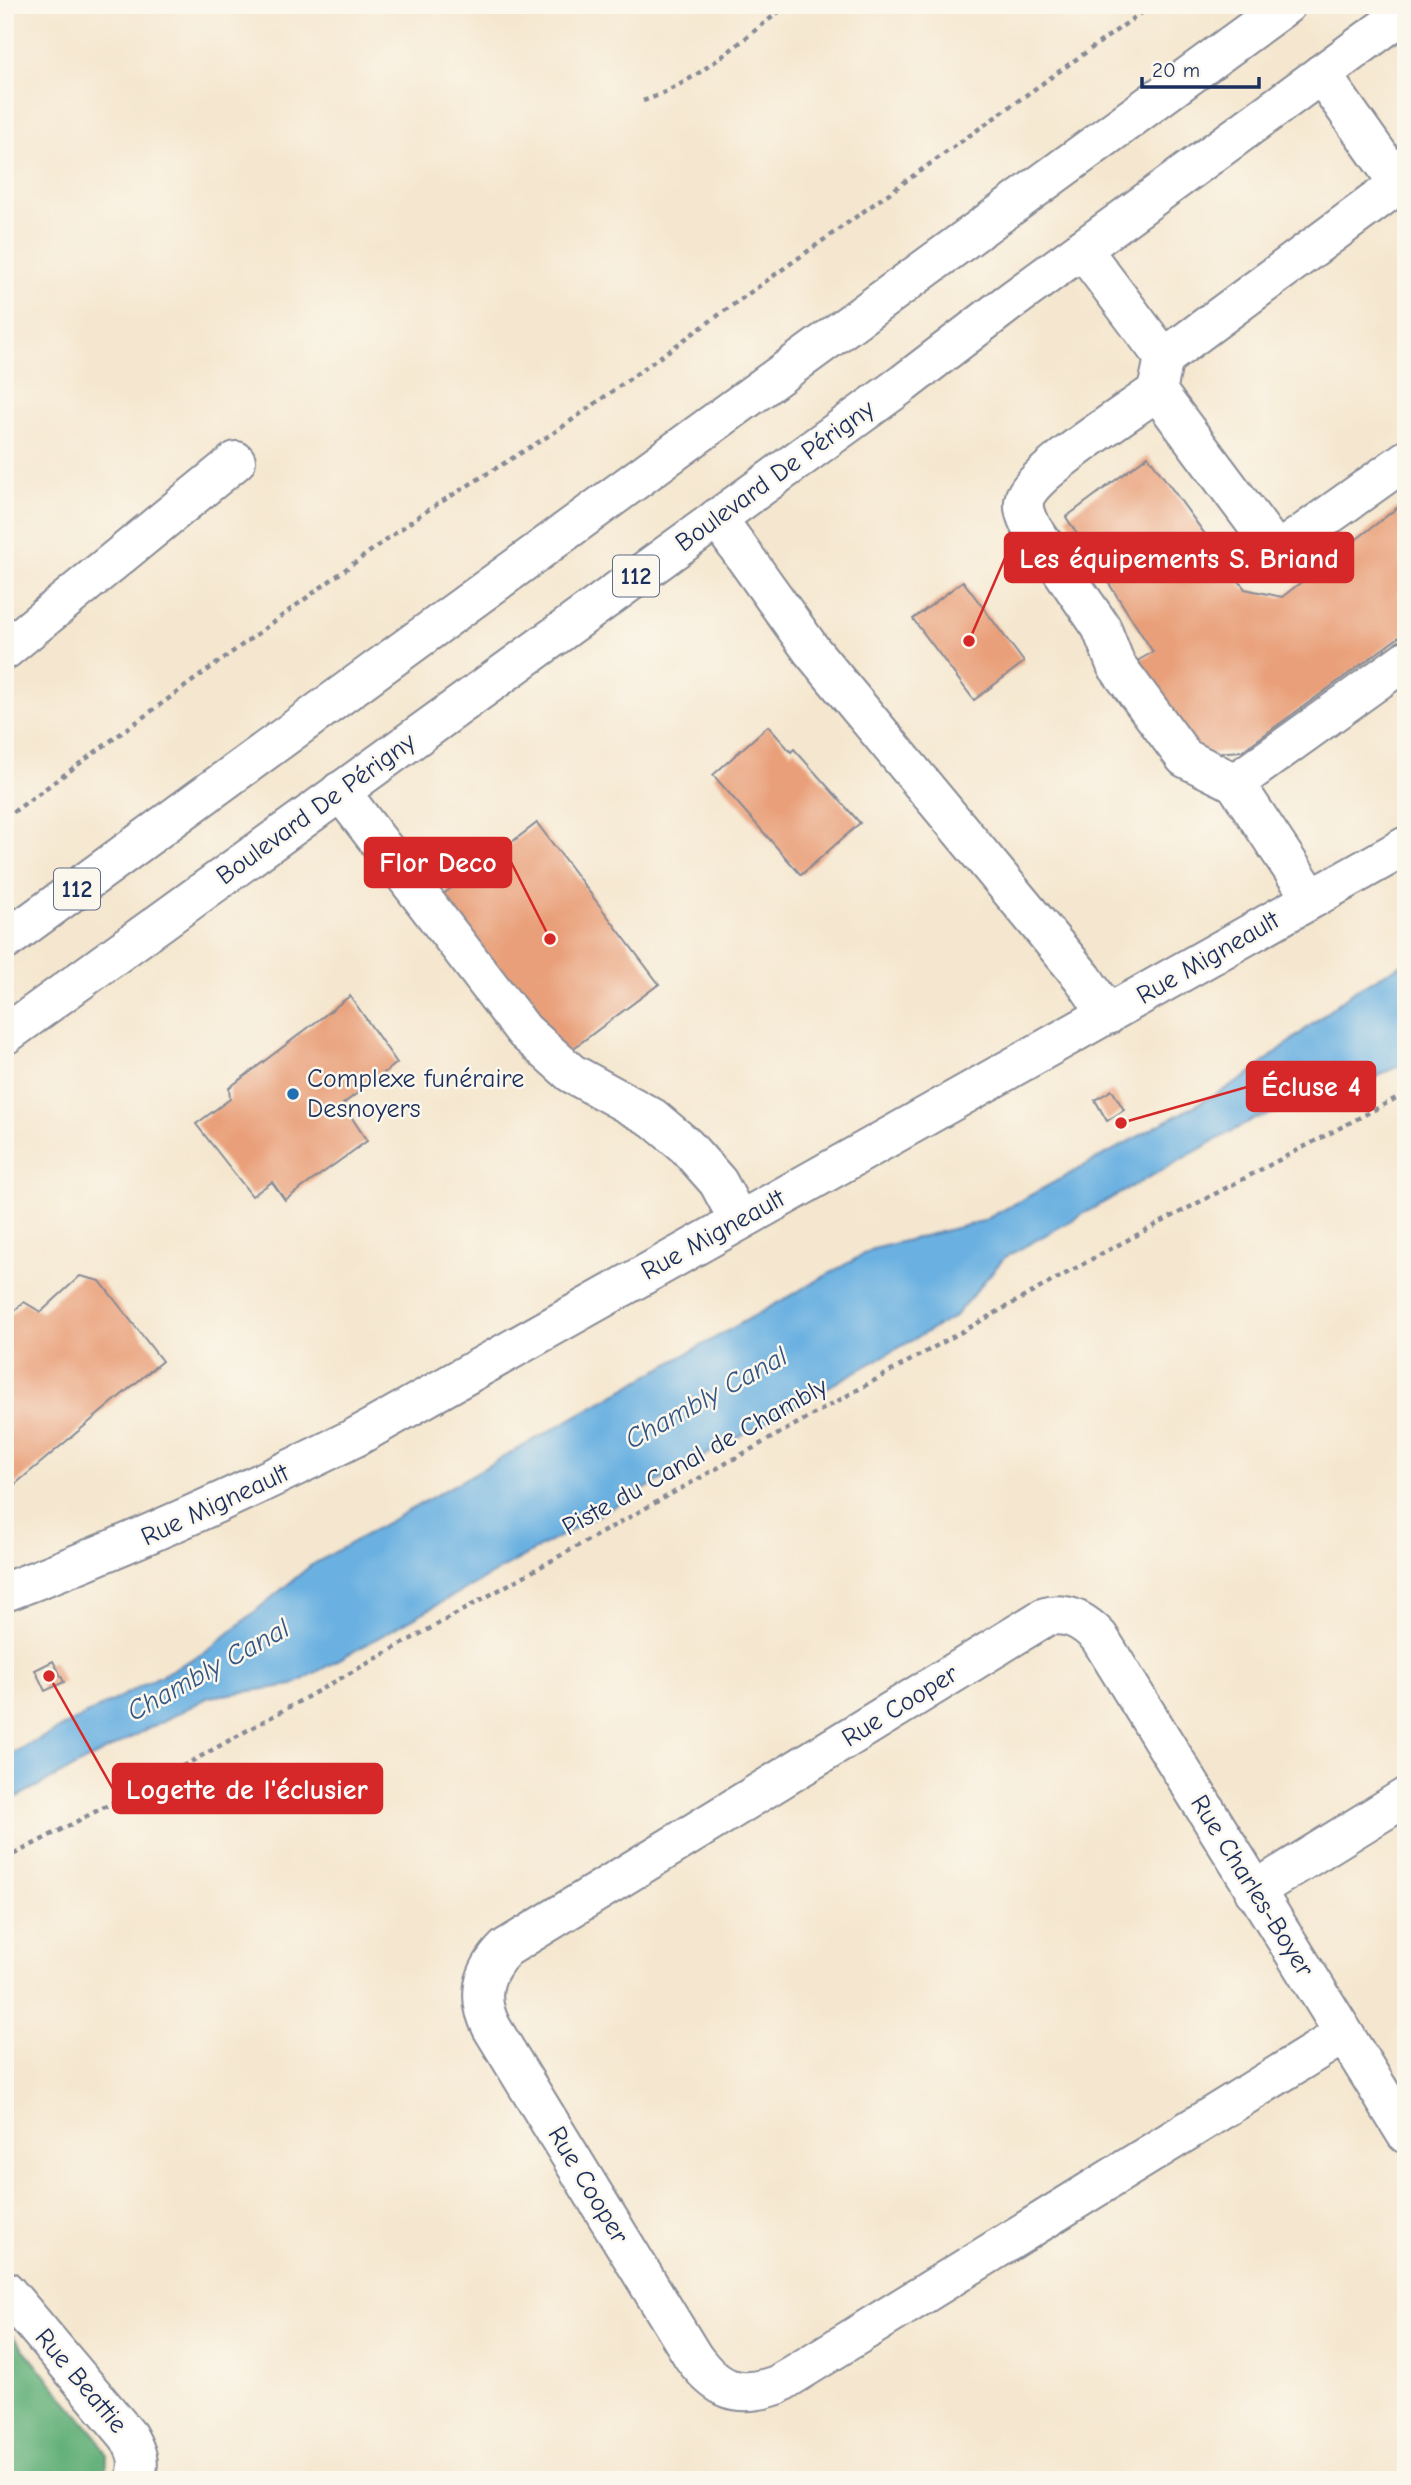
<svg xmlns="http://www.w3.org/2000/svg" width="1411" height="2485" viewBox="0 0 1411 2485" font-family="'Comic Neue',sans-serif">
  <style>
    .forest { fill: #65b17a; stroke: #40706c; stroke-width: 2 }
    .water { fill: #6bb1e1; stroke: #4370a0; stroke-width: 2 }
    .building { fill: #e9a07a }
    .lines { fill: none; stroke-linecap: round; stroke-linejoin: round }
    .minor-casing { stroke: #888b96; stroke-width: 42 }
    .major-casing { stroke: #888b96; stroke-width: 42 }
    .path { stroke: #888b96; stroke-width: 4.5; stroke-dasharray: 5 5; stroke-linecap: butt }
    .minor { stroke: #fff; stroke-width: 38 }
    .major { stroke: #fff; stroke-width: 38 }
    .poi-dot { fill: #1f6fb2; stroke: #fbf7ec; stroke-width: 2.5 }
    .labels { text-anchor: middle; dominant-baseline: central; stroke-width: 5; stroke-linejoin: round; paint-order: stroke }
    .shield { fill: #fbf7ec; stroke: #5e6b89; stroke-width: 2 }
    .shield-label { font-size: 24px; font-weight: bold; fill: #1b2f5e }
    .street-label { font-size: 26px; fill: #1b2f5e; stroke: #fbf7ec }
    .poi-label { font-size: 26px; fill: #1b2f5e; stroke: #fbf7ec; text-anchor: start }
    .water-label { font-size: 28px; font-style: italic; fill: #335685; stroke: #fbf7ec }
    .leader { fill: none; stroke: #d62828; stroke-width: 2.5 }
    .callout-dot { fill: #d62828; stroke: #fbf7ec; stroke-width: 2.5 }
    .callout { fill: #d62828; stroke: #d62828; stroke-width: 2.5 }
    .callout-label { font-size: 28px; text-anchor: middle; font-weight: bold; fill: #fff }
  </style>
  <rect width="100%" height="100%" fill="#fbf7ec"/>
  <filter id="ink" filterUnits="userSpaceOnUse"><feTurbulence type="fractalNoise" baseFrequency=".0143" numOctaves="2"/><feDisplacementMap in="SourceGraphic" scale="14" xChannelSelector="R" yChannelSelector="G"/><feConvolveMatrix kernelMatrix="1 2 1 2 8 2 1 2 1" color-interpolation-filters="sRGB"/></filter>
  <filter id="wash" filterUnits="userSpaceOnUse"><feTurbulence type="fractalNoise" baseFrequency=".00686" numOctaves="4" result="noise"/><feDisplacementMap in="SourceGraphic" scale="28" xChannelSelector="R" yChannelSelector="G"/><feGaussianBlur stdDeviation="1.57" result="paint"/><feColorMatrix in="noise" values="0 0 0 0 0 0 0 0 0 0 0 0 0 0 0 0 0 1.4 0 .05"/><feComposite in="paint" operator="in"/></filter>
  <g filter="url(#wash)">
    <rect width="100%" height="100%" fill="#f5e7cf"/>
    <path class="forest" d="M5,2327l93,111 9,17 -1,25h-101z"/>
    <path class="water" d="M1406,962v100l-52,27 -100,30 -250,139 -50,59 -661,368 -84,12 -204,106v-46l201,-105 104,-86 563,-317 110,-28 235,-128 25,-14 112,-89z"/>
    <g id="blocks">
      <path class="building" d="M1148,456l97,133 37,8 124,-96v131l-164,119 -43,3 -69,-89 23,-13 -87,-135z
        M963,581l61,81 -50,38 -61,-81z
        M768,726l23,26 3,-3 66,74 -59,52 -88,-100z
        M537,823l122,161 -96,72 -121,-161z
        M350,996l47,67 -54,41 24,37 -82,59 -13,-18 -20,14 -56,-72 34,-25 -1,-11z
        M1112,1090l12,20 -17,11 -12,-21z
        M80,1276l20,5 62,80 -155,130 -2,-172 19,-17 17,10z
        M53,1661l11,21 -19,9 -10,-21z"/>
    </g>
  </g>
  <g filter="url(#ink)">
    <use href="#blocks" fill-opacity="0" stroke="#888b96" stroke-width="2"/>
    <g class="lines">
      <defs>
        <path id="minor" d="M1082,249l82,109 235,-174 -78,-110
          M1164,358l-7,33c-27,20 -121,79 -132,106 -3,9 0,18 4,26l72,104 15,38 69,93 50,25 77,116
          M1157,391l120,161 129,-92
          M717,518l95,133 271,327 25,37
          M5,650l231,-189
          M1235,783l171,-123
          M340,791l184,240 47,42 82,45 33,28 32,36 21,39
          M5,1592c121,-45 236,-98 351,-155l1050,-591
          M1254,1891l152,-94
          M1344,2034l-567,351c-39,14 -60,5 -84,-28l-201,-329c-16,-30 -10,-56 14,-80l539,-331c22,-6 39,4 54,20l307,497
          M5,2290l123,146c9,16 13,26 7,44"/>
        <path id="major" d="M5,941l1281,-936
          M5,1035l899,-652 103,-79 399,-292"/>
      </defs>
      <use href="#minor" class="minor-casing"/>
      <use href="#major" class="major-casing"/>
      <path class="path" d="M643,101c54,-18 99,-62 145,-96
        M5,818l415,-303 138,-85 594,-425
        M5,1859l191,-100 905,-505 305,-161"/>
      <use href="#minor" class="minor"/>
      <use href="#major" class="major"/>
    </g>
  </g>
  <circle class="poi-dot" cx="293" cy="1094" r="7"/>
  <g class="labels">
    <g class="shield">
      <rect x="613" y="555.5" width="46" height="41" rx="5"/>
      <rect x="54" y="868.5" width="46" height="41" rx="5"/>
    </g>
    <g class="shield-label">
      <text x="636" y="576">112</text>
      <text x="77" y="889">112</text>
    </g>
    <g class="street-label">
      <text transform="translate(775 476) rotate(-36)">Boulevard De Périgny</text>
      <text transform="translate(316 809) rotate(-36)">Boulevard De Périgny</text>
      <text transform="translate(1208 958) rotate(-30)">Rue Migneault</text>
      <text transform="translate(713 1235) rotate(-29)">Rue Migneault</text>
      <text transform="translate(695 1457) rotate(-29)">Piste du Canal de Chambly</text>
      <text transform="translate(215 1505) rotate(-25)">Rue Migneault</text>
      <text transform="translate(900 1706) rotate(-32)">Rue Cooper</text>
      <text transform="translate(1252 1886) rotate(58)">Rue Charles-Boyer</text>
      <text transform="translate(588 2185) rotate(59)">Rue Cooper</text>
      <text transform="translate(81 2381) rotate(50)">Rue Beattie</text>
    </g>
    <g class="poi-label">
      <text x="307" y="1079">Complexe funéraire<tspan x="307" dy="30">Desnoyers</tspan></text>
    </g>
    <g class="water-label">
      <text transform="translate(706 1398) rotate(-29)">Chambly Canal</text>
      <text transform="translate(208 1670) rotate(-29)">Chambly Canal</text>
    </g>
  </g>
  <path class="leader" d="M969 641L1005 558M550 939L511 862M1121 1123L1247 1087M49 1676L113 1789"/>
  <g class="callout-dot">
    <circle cx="969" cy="641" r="7"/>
    <circle cx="550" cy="939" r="7"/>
    <circle cx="1121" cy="1123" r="7"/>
    <circle cx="49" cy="1676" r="7"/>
  </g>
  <g class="callout">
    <rect x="1005" y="533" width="348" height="49" rx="7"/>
    <rect x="365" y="838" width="146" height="49" rx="7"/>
    <rect x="1247" y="1062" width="128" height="49" rx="7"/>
    <rect x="113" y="1764" width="269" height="49" rx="7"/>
  </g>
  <g class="callout-label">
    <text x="1179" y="568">Les équipements S. Briand</text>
    <text x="438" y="872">Flor Deco</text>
    <text x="1311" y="1096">Écluse 4</text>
    <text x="247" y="1799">Logette de l'éclusier</text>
  </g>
  <rect width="1411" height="2485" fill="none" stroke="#fbf7ec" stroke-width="28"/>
  <path d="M1142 77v10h117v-10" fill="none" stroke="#1b2f5e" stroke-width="3.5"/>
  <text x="1152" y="77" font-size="21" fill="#1b2f5e" stroke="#fbf7ec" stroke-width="5" paint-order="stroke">20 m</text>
</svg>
